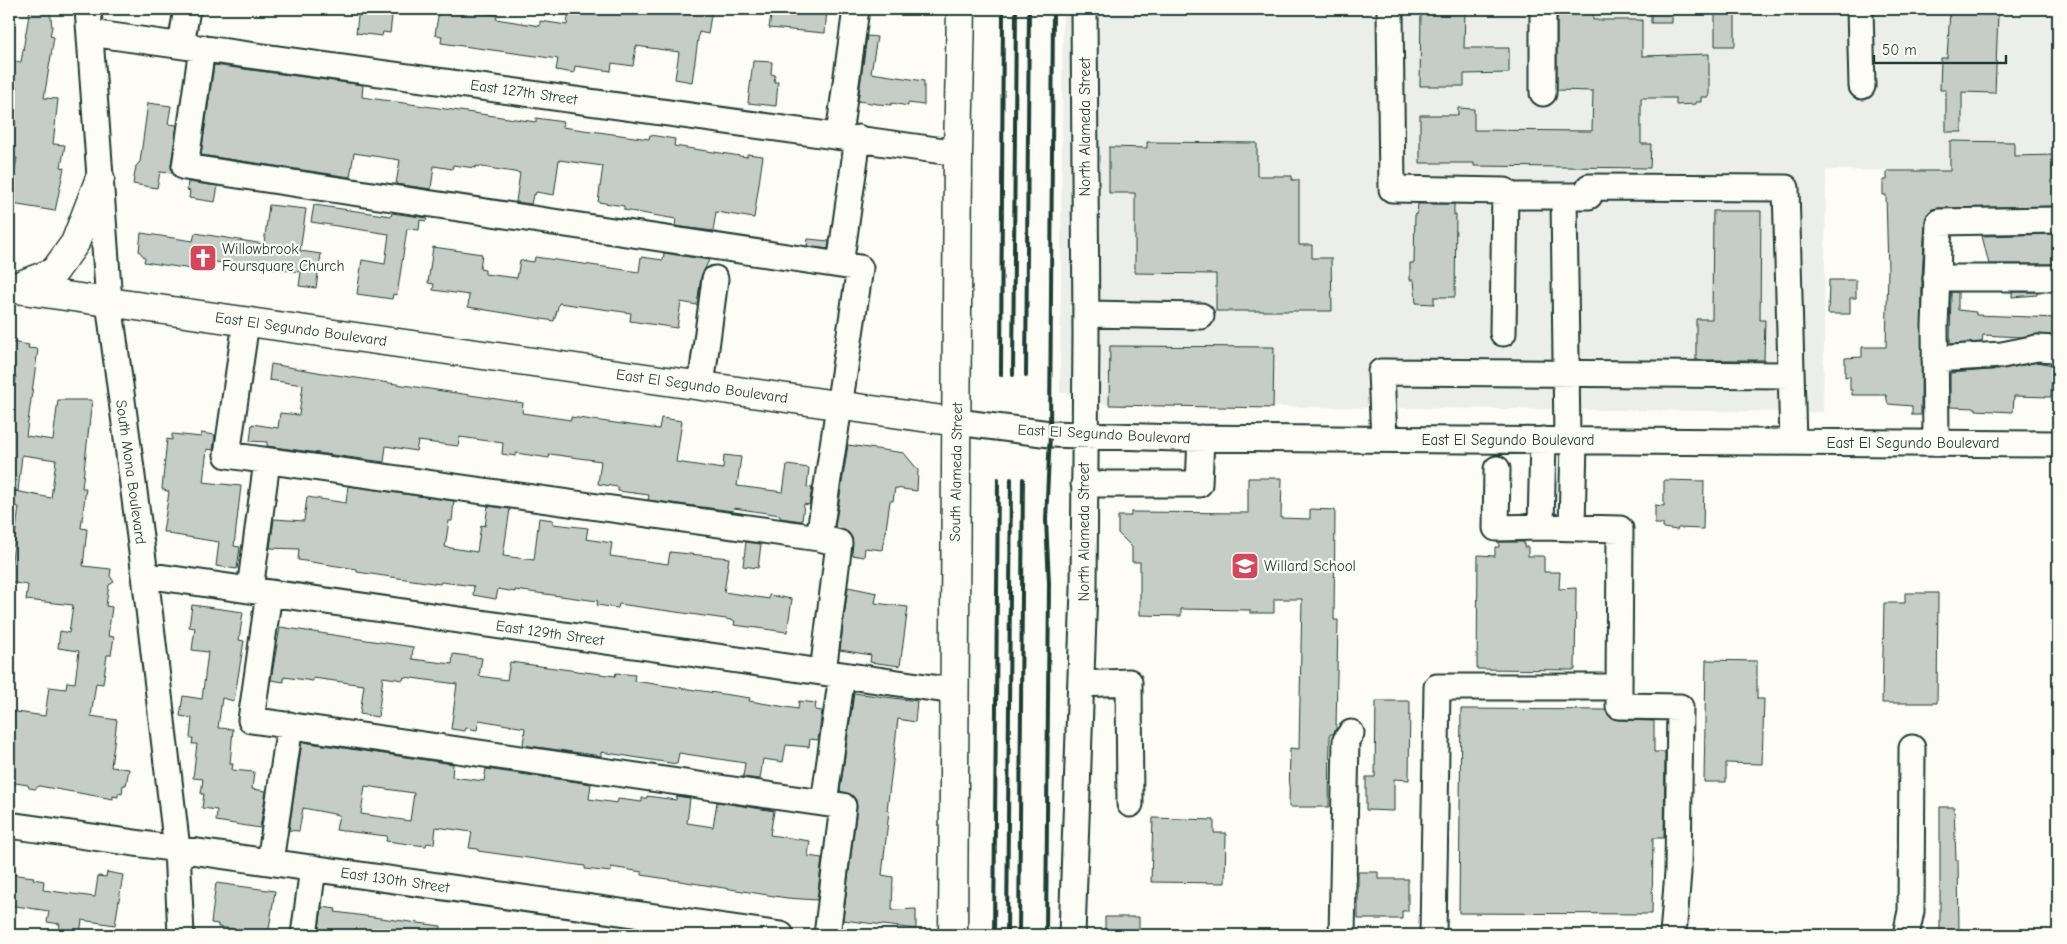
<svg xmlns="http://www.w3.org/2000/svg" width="2067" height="944" viewBox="0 0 2067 944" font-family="'Comic Neue',sans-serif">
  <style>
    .built { fill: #eceee9 }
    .building { fill: #c6cdc7; stroke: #1f3d34; fill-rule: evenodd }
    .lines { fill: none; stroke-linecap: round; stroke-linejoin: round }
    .minor-casing { stroke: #1f3d34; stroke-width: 29 }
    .major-casing { stroke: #1f3d34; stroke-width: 31 }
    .minor { stroke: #fdfcf7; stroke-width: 25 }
    .major { stroke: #fdfcf7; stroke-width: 28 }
    .rail { stroke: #1f3d34; stroke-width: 4 }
    .labels { text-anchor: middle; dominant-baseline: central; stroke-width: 4.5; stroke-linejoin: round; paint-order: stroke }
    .street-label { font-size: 15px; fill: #1f3d34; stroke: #fdfcf7 }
    .poi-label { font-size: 15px; fill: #1f3d34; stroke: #fdfcf7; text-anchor: start }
  </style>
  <rect width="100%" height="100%" fill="#fdfcf7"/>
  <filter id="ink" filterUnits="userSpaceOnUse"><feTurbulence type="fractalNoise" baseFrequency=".02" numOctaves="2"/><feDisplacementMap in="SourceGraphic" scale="10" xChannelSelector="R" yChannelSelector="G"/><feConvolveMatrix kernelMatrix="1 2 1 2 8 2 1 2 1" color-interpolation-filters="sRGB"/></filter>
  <g filter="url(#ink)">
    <path class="built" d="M1063,9h995v163l-232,-2 -3,242 -714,-7 -49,-13z"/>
    <path class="building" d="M30,9h20l2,18 -2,9 4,1 -10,61 14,1 -5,45 12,1 -4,22 3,1 -9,43 -43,-7 2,-15h-3l6,-31 -8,-2v-41l5,1 3,-29 -8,-1v-26l12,2z
      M359,9h34l-3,24 -7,-1 -1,4 -26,-3z
      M450,9h14v2l33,4 -1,4 44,7v-5l27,4 2,-16h143l-4,25 -9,-2 -7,50 -17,-3 4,-27 -43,-6 -3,20 -21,-3 -1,8 -36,-5 -1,7 -18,-3 2,-11 -117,-16 1,-7 -7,-1 3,-19 1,-4 10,1z
      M772,9h55l-2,24 -56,-5z
      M1421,9h44l-1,39h45v25l-45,1v12h-44z
      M1557,9h36v11h49v36l67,-2v43h-8v5h-5v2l-20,1v-7h-35v46h10l-1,24 -176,-2v-3h-54v-48h38v-7l16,1v21l118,1 1,-40 -36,-1z
      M1651,9h21v14h-21z
      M1715,9h20v37h-20z
      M1950,11h47l1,3 -3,79 -33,-1v40h-16v-42h-6l1,-32h6z
      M867,36l10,1 -6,36 53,8v24l-16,-2v3l-16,-3 -1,2 -13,-1 -20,-3z
      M753,61l19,1 -1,12 4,1 -1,7h4l-2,24 -28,-3z
      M214,65l149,20 -1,12 174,25v-4l27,4 -1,5 87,12 1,-4 25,4 -1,7 73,11v-3l16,2 -9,62 -38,-6 -3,19 -38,-5 1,-7 -52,-9v-4l-26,-4 5,-36 -44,-6 -5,35 -18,-3 -1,3h-2l-2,9 -15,-2 4,-29 -44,-7 -1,2 -22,-3 -1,4 -18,-3 -3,23 -35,-5 4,-24 -46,-7 -4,24 -149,-22z
      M148,103l23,3 -3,18 9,1 -6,40 1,8 -12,-1 -3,16 -24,-4 3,-18 4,-4z
      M1950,141l64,1v14l41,-1 -1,51 -115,2 -7,1 -5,5 -2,7 -3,57 -1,137h-9v-9l-24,-2 -2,-9h-34v-5h-2v-14l-5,1v-19l17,-1v-10h24l2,-77 -2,-75h-3v-15h4v-9h63z
      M1147,142l110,1v33h35v4h7v65h13v13h19l1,53h-116v-37l-81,-1v-80h-26v-46l38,1z
      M188,182l30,4 -3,16 -26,-4 1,-7 -3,-1z
      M1418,204h36v11l2,-1 -1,83h-21v7l-18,-1 -2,-23h-4v-17h4l1,-49h2z
      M269,205l37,4 -6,42 21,3 -5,34 -17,-2 2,-14 -95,-11 -1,10 -61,-9 1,-4 -6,-7 2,-18 52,8 2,-8 69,11z
      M314,205l77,11 1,-3 35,5 -1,3 -6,-1 -1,10 -12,-1 -10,66 -4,-1 -1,5 -35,-5 5,-34 23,4 4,-30 -78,-12z
      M1713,211h48l-1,109h5l-1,40h-68v-41h16z
      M2058,234v30h-69l-7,-28z
      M808,239l21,2 -1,8 -21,-3z
      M433,247l49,7 -2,15 5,1v4l32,4 3,-18 14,2 1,-5 104,15 2,-15 22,3 1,-7 45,7 -8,17 -4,28 -16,-3 -4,26 -47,-7 1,-8 -72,-10 -5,18 -86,-14 1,-12 -36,-5 1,-6 -6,-1z
      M1829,280h27v18h-6v16h-22z
      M1951,292h7v18l18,2v3l82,3v18l-20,-2 -18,3 -37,-2 -1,7 -32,2z
      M2012,292h25v3l-25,2z
      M11,342l18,3 -1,3 10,1 -12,87 27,4 5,-40h34l-10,88h4l-5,40 6,1 -4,37 28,3 -1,7 4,6 -5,3 -3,21 6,1 -4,29 6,1 -3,18h-4l-4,29 -7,-1 -5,33 26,4 -6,47 18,2 -3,16h-3l-1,9 -4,-1v4l-5,-1v3l-74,-13 -4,3 -6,-1 -1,-3 -19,-3v-71l36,5 4,-29 17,2 1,-7 8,1 4,-32 -21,-3 2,-17 9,2 4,-28 -47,-5 2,-15 -19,-3 10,-75 -10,-1v-81l7,-48 -4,-1 2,-11h-5zM22,455l34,5 -5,38 -41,-8 8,1z
      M1110,346l164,1 -1,61 -164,-3z
      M2038,362l14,3 -1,32 -37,-1 -1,16 -37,-2v-2l-26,-1v-34l53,-4z
      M271,364l52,9 200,30 -1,10 49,7v-3l88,12 2,-11 21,3 -6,41 47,7 1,-14 17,2 -4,29 46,6 4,-27 22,3 -2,19 5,1 -3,17 -5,-1 -2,17 -22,-3v-3l-46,-7 -1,3 -85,-11 1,-5 -31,-4v-4l-20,-3 3,-23 -51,-7 -1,4 -33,-5v3l-14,-2 1,-11 -43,-6 -2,9 -40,-5 -2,10 -30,-5 -2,16 -117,-16v-4l-17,-1 2,-17 26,4 2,-15 19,2 4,-30 -34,-5z
      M201,433l14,2 -2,15 -6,-1 -4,33 38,4 -7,60 6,1 -3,22 -21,-3 3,-24 -50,-8v-2h-6l6,-40 -7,-3 5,-50 5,1v-6l29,3z
      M848,445l56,8 14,17 -1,21 -22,-3 -2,13h-3l-6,42h-1l-1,7 -17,-2 -1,9 -12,-2v-17l-4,-6 -13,-5z
      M1248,478h34l-1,40 29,1v-10l25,1 -1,110h4l-2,109 -3,5h-3l-1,73h-40l1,-59 9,1 3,-150h-28v14h-24v-3l-69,-1v7l-41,-1v-53h-8v-15l-14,-14v-17h13v-4l117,1z
      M1664,480l40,1 -1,48 -25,-1 -1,2 -14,-2v-4h-8v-19l9,1z
      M348,486l106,15 -2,20h-3l-4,26 32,5 4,-27 4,1 3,-20 22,3 -7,47 31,4 5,-42 14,2v4l35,4 -2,11 26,4 -2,13 58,8 2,-12 59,6 -5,34 45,7v-4l23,4 -5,33 -53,-7 1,-4 -9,-2 -107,-15 -1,4 -21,-3 1,-4 -83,-11v2l-17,-3 -2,10 -23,-4 1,-9 -33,-4 -1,2 -83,-12v-3l-59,-9 1,-11 -29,-1 4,-29 30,2 3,-24 39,6z
      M746,542l15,2 -3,24 -15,-2z
      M1499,542h25v5h4v9h16v16h16l-1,17 17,-1 -1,82 -98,-1 1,-114 17,1v-9h4z
      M848,587l29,6 -2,10 33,4 -8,59 -30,-4 1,-7 -31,-5z
      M1905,593h33l-1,110h-55l2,-100h21z
      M192,605l51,7 -4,28 5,1 -10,60 -12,-3 -4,30 15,1 -3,35h3l-1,6 22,2 -2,17 14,2 -6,37 -44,-7 1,-11 -15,-2 2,-14h-3l2,-15 -10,-1 4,-34h-5l1,-6h-3l2,-20 -12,-2 3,-20 19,3 6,-47 -16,-2 3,-22 -6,-1z
      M280,627l133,20 -1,12 40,5 1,-10 29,4 -3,18 28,4 3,-18 105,14 1,-3 19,2 -1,6 116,17 -1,3 49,8 1,-8 17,2 -1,7 7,1 -4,29 -8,-1 -1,8 -23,-2 -3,17 -20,-3 -3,20 -17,-2 2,-14 -66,-10 -2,11 -76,-12v4l-78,-11 2,-17 -46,-8 -2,10 -11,-2 -1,3 -14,-2 6,-45 -53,-7 -1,3 -20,-3 -5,40 -18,-3 4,-29 -51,-7v3l-29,-4v5l-13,-2z
      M1706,660l51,1v38h7l-2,65 -36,-1v19h-22z
      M854,693l63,8 -2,21 -17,-3 -11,91 2,1 -7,64 11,2 -1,33 24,-1v20l-73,-9 14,-113 -1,-7 -4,-5 -12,-4z
      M1376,701h34l-1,79 -15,-1v32l-28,-1v-33h9z
      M1461,709l145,1 5,8 7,2 36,1v31h11l-1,86h-11l-1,76 -193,-1z
      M302,742l151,22 -1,13 32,4 2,-12 105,15 -2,15 28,4 1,-4 24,3v-4h5v-2l29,4 1,-4 13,2 -3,25 26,4 4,-25 57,9 -4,24 40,6 -2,15 14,2 -5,42 -30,-2 -145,-23v-3l-31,-5v5l-26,-3v-3l-107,-15v-2l-9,-1 3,-16 -36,-5 -2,17 -7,-1 -1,3 -40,-5 1,-5 -51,-6 3,-15 -36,-7 -4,23 -10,-1zM365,786l49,7 -4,28 -49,-7z
      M1940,807h14l2,53h2l1,71h-19z
      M1153,818l61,2v13h12l-1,50 -74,-1z
      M107,872l16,3 -8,50 -33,-5 -2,15h-22l2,-11 -13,-2 2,-11 -40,-6v-31l25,3 -1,2 11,2 -1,9 52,7 3,-21 8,1z
      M1358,872h20v7h30v32h-6v8h-44z
      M216,883l59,8 -7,44h-35v-6l-15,-2v-3l-7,-1z
      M322,907l14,2 -1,3 106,14 -1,9h-122z
      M1105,917h34v18h-34z"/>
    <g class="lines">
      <defs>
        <path id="minor" d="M88,9l21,293 36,273 32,274 4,86
          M1390,9l2,180 113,2 -2,142
          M1860,9l2,77
          M90,33l868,120
          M181,45l6,-36
          M202,48l-17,119 675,101 -41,270
          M1543,93v-84
          M839,135l17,-126
          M1504,196h85v-9l197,1 7,254
          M1564,196l3,245
          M840,265l18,-127
          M1936,278h122
          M1086,314l115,2
          M246,322l-19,133 592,83 20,5 -16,129
          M1935,359l67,-4 35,-7 18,1 3,3
          M701,386l14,-107
          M957,422l93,12 127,4 881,6
          M1384,439l-3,-67 410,3
          M1936,443l-1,-117 4,-104 119,-2
          M1497,469l-1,59 45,-1
          M1084,484h115l2,-46
          M1572,527l2,-86
          M145,575l809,116
          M250,590l17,-129
          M269,593l-18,127 592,86 -16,129
          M1081,684l48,-2 1,122
          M1619,687v19l61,1 -2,165 -5,63
          M824,803l18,-128
          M9,825l772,110
          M270,862l20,-137
          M304,935l9,-67
          M1072,935l12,-346 2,-255 -2,-325
          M1342,935l4,-195 5,-7
          M1433,935l4,-248h182l1,-158 -79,-2 2,-87
          M1906,935l5,-24 1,-163"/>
        <path id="major" d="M9,288l948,134
          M13,288l41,-16 21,-29 25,-65
          M953,935l5,-782 3,-144"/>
      </defs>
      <use href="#minor" class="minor-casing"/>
      <use href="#major" class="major-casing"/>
      <use href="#minor" class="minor"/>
      <use href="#major" class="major"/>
      <path class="rail" d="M1001,375l2,-366
        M1013,375l3,-366
        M1026,375l3,-366
        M994,935l4,-456
        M1007,935l4,-456
        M1019,935l4,-456
        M1046,935l3,-352 -3,-63 4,-86 3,-425"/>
    </g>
  </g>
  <defs>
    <symbol id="church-square" viewBox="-11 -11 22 22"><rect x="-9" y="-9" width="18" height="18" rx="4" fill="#d1495b" stroke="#fdfcf7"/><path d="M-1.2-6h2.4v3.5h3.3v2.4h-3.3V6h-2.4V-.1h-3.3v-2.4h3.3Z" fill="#fff"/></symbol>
    <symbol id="school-square" viewBox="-11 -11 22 22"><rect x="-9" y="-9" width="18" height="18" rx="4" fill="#d1495b" stroke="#fdfcf7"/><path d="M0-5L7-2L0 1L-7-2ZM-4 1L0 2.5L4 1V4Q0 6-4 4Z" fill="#fff"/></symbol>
  </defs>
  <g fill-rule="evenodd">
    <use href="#church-square" x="187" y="242" width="32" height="32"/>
    <use href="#school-square" x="1229" y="550" width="32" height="32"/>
  </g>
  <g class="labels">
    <g class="street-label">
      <text transform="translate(524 92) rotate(8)">East 127th Street</text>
      <text transform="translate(1085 127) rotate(-90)">North Alameda Street</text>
      <text transform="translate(301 329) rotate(8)">East El Segundo Boulevard</text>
      <text transform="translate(702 386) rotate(8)">East El Segundo Boulevard</text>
      <text transform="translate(1104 434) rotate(3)">East El Segundo Boulevard</text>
      <text x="1508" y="440">East El Segundo Boulevard</text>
      <text x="1913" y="443">East El Segundo Boulevard</text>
      <text transform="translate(131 472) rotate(82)">South Mona Boulevard</text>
      <text transform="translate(956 472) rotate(-89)">South Alameda Street</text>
      <text transform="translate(1084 532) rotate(-90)">North Alameda Street</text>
      <text transform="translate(550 633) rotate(8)">East 129th Street</text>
      <text transform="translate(395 880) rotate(8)">East 130th Street</text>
    </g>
    <g class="poi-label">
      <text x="222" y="249">Willowbrook<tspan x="222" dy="17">Foursquare Church</tspan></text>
      <text x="1264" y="566">Willard School</text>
    </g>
  </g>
  <rect width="2067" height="944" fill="none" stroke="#fdfcf7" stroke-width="30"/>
  <rect x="15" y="15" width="2037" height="914" fill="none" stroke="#1f3d34" stroke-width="2" filter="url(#ink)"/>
  <path d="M1874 55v8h132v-8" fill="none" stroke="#1f3d34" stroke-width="2.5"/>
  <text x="1882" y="55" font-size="15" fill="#1f3d34" stroke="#fdfcf7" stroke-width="4" paint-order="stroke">50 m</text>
</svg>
